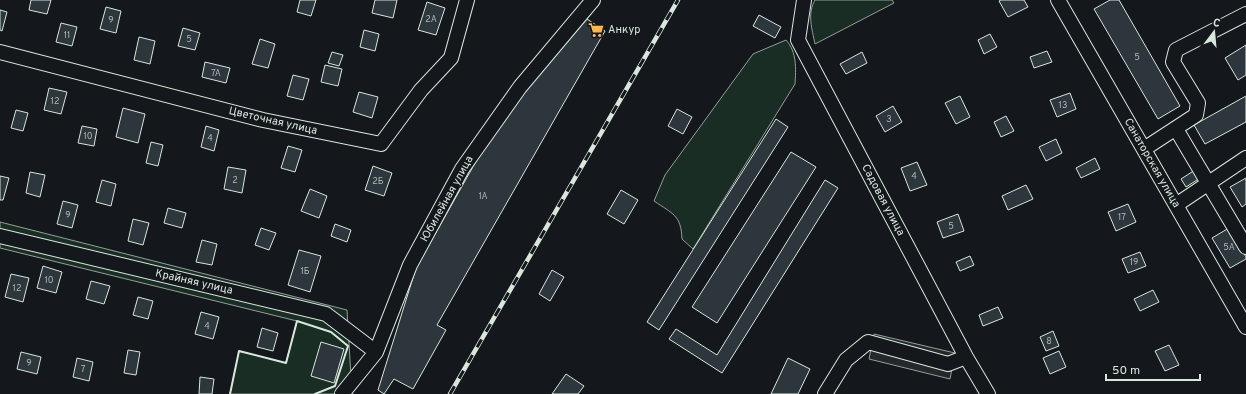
<svg xmlns="http://www.w3.org/2000/svg" width="1246" height="394" viewBox="0 0 1246 394" font-family="Overpass,sans-serif">
  <style>
    .green { fill: #1a2d24; stroke: #939e99 }
    .parking { fill: #24282b; stroke: #939e99 }
    .building { fill: #2c363c; stroke: #d8e6dc }
    .lines { fill: none; stroke-linecap: round; stroke-linejoin: round }
    .minor-casing { stroke: #d8e6dc; stroke-width: 16 }
    .minor { stroke: #14181c; stroke-width: 14 }
    .rail-casing { stroke: #d8e6dc; stroke-width: 4.5 }
    .rail { stroke: #14181c; stroke-width: 3; stroke-dasharray: 9; stroke-linecap: butt }
    .wall { stroke: #d8e6dc; stroke-width: 2 }
    .labels { text-anchor: middle; dominant-baseline: central; stroke-width: 3; stroke-linejoin: round; paint-order: stroke }
    .number-label { font-size: 9px; fill: #adbab4 }
    .poi-label { font-size: 11px; fill: #d8e6dc; stroke: #14181c; text-anchor: start }
    .street-label { font-size: 11px; fill: #d8e6dc; stroke: #14181c }
  </style>
  <rect width="100%" height="100%" fill="#14181c"/>
  <path class="green" d="M815,0h77l2,3 -79,41c-3,-15 -8,-30 0,-44z
    M786,40c11,12 10,29 9,44l-102,165 -11,-10c-1,-24 -9,-25 -28,-38l11,-26 88,-121z
    M0,222l347,88 5,84h-122l9,-43 47,12 11,-42 -297,-73z"/>
  <path class="parking" d="M874,334l81,19 -5,26 -81,-20z"/>
  <path class="building" d="M31,0h20l-4,14 -18,-4z
    M300,0h16l-5,16 -14,-4z
    M375,0h22l-4,18 -21,-5z
    M1001,0h23l4,7 -20,10 -9,-16z
    M1110,0h9l61,106 -22,13 -64,-110z
    M427,2l18,6 -9,27 -18,-5z
    M106,7l15,4 -5,22 -16,-4z
    M0,10l7,2 -5,19 -2,-1z
    M759,15l22,12 -6,11 -22,-12z
    M587,19l18,12 -168,294 9,5 -33,59 -19,-10 -10,15 -6,-4 38,-122 81,-144z
    M61,23l16,4 -5,19 -16,-4z
    M183,28l17,5 -5,17 -17,-4z
    M364,30l15,4 -4,17 -15,-4z
    M990,34l7,13 -13,7 -6,-14z
    M139,37l16,4 -5,23 -16,-4z
    M260,39l15,5 -7,24 -16,-4z
    M1246,45v30l-8,5 -13,-22z
    M1047,51l5,11 -18,6 -4,-11z
    M332,52l11,3 -4,11 -11,-3z
    M862,52l5,11 -21,11 -6,-10z
    M205,62l25,6 -4,15 -24,-6z
    M325,65l17,4 -4,17 -17,-4z
    M293,75l16,4 -6,21 -16,-4z
    M49,88l18,4 -6,22 -17,-4z
    M359,92l19,5 -6,21 -19,-6z
    M1070,93l6,16 -19,8 -7,-17z
    M960,96l10,21 -14,7 -11,-21z
    M1246,96v26l-41,22 -11,-19z
    M893,106l9,16 -17,10 -9,-16z
    M123,108l22,6 -7,29 -22,-6z
    M677,109l15,8 -9,17 -15,-8z
    M16,110l12,3 -5,18 -12,-3z
    M1006,116l8,15 -13,6 -7,-15z
    M776,119l12,8 -129,203 -12,-8z
    M82,126l15,3 -3,17 -16,-3z
    M206,126l13,4 -5,21 -13,-4z
    M1056,139l6,14 -16,8 -7,-14z
    M151,142l12,3 -5,21 -12,-3z
    M288,146l14,4 -7,22 -14,-4z
    M791,152l25,15 -99,156 -25,-16z
    M1095,158l5,11 -19,9 -5,-10z
    M917,162l10,23 -17,6 -9,-23z
    M373,166l19,7 -8,23 -19,-6z
    M228,167l18,3 -4,23 -18,-4z
    M1195,170l5,8 -14,9 -5,-8z
    M30,172l15,3 -5,22 -14,-4z
    M0,176l9,2 -6,22h-3z
    M1246,178v26l-4,3 -12,-20z
    M102,180l14,4 -5,22 -15,-4z
    M825,180l13,8 -116,185 -53,-34 7,-10 41,26z
    M1026,185l7,14 -25,11 -6,-14z
    M310,189l17,7 -8,22 -18,-7z
    M621,190l17,10 -14,24 -17,-10z
    M63,201l15,4 -6,23 -15,-4z
    M1128,204l8,18 -20,9 -8,-19z
    M168,208l18,5 -4,15 -18,-5z
    M958,214l6,17 -21,7 -6,-16z
    M133,219l16,4 -6,22 -15,-4z
    M335,224l16,6 -4,12 -16,-6z
    M261,228l15,5 -7,17 -14,-5z
    M1229,228l17,29v2l-16,9 -18,-30z
    M202,240l15,4 -5,21 -16,-3z
    M299,250l22,6 -11,36 -22,-7z
    M1140,252l6,14 -18,7 -6,-14z
    M970,256l4,9 -14,6 -4,-9z
    M43,266l19,6 -6,21 -19,-5z
    M552,270l12,7 -14,24 -11,-7z
    M11,274l18,4 -6,24 -18,-5z
    M91,281l19,5 -6,18 -18,-5z
    M1153,290l6,12 -19,9 -6,-12z
    M138,297l15,4 -5,18 -15,-4z
    M998,307l5,11 -20,8 -4,-11z
    M201,312l18,5 -6,22 -18,-5z
    M262,328l16,5 -5,18 -16,-4z
    M1053,331l6,15 -13,5 -6,-14z
    M321,342l23,7 -10,34 -23,-7z
    M1169,345l10,20 -14,6 -10,-20z
    M128,350l12,2 -4,23 -12,-2z
    M1059,351l7,16 -16,7 -7,-16z
    M21,352l20,5 -4,17 -20,-5z
    M77,358l16,4 -4,19 -16,-4z
    M788,358l22,11 -12,25h-27z
    M566,374l18,12 -6,8h-26z
    M200,377l14,2 -2,15h-13z"/>
  <g class="lines">
    <defs>
      <path id="minor" d="M804,0l-6,40 168,317 22,37
        M1058,0l188,327
        M0,52l263,68 118,24 40,-54 30,-32 16,-58
        M1176,129l70,118
        M1144,149l52,-34 2,-12 -25,-41 3,-12 70,-36
        M1176,205l70,-47
        M0,236l326,78 50,38
        M342,394l34,-42 34,-87 52,-96 58,-82 73,-87
        M825,394l21,-34 22,-18 80,22 18,-7"/>
    </defs>
    <use href="#minor" class="minor-casing"/>
    <use href="#minor" class="minor"/>
    <defs>
      <path id="rail" d="M450,394l228,-394"/>
    </defs>
    <use href="#rail" class="rail-casing"/>
    <use href="#rail" class="rail"/>
    <path class="wall" d="M230,394l9,-43 47,12 11,-42 34,11 17,14 -13,40 -20,8"/>
  </g>
  <defs>
    <symbol id="supermarket-bare" viewBox="-9 -9 18 18"><path d="M-6-5.5h2.5l.6 2H6L4.5 2H-2.5L-4.4-4H-6ZM-1.5 3.2a1.3 1.3 0 1 0 .1 0ZM3 3.2a1.3 1.3 0 1 0 .1 0Z" fill="#ffb74d" stroke="#14181c" stroke-width="2.5" paint-order="stroke"/></symbol>
  </defs>
  <g fill-rule="evenodd">
    <use href="#supermarket-bare" x="585" y="19" width="22" height="22"/>
  </g>
  <g class="labels">
    <g class="number-label">
      <text x="431" y="19">2А</text>
      <text x="111" y="20">9</text>
      <text x="67" y="35">11</text>
      <text x="189" y="39">5</text>
      <text x="1137" y="57">5</text>
      <text x="216" y="73">7А</text>
      <text x="55" y="101">12</text>
      <text x="1063" y="105">13</text>
      <text x="889" y="119">3</text>
      <text x="88" y="136">10</text>
      <text x="210" y="138">4</text>
      <text x="914" y="176">4</text>
      <text x="235" y="180">2</text>
      <text x="378" y="181">2Б</text>
      <text x="483" y="196">1А</text>
      <text x="68" y="215">9</text>
      <text x="1122" y="217">17</text>
      <text x="951" y="226">5</text>
      <text x="1229" y="247">5А</text>
      <text x="1134" y="262">19</text>
      <text x="305" y="271">1Б</text>
      <text x="49" y="280">10</text>
      <text x="17" y="288">12</text>
      <text x="207" y="326">4</text>
      <text x="1049" y="341">8</text>
      <text x="29" y="363">9</text>
      <text x="83" y="369">7</text>
    </g>
    <g class="poi-label">
      <text x="608" y="30">Анкур</text>
    </g>
    <g class="street-label">
      <text transform="translate(273 121) rotate(13)">Цветочная улица</text>
      <text transform="translate(1152 163) rotate(60)">Санаторская улица</text>
      <text transform="translate(447 199) rotate(-61)">Юбилейная улица</text>
      <text transform="translate(883 200) rotate(62)">Садовая улица</text>
      <text transform="translate(194 282) rotate(13)">Крайняя улица</text>
    </g>
  </g>
  <g transform="translate(1214 32) rotate(16)" stroke="#14181c" stroke-width="3" paint-order="stroke">
  <path d="M0-3L7 15L0 10L-7 15Z" fill="#d8e6dc"/>
  <text y="-6" font-size="11" font-weight="bold" text-anchor="middle" fill="#d8e6dc">С</text>
  </g>
  <path d="M1106 374v6h94v-6" fill="none" stroke="#d8e6dc" stroke-width="2"/>
  <text x="1112" y="374" font-size="12" fill="#d8e6dc" stroke="#14181c" stroke-width="3" paint-order="stroke">50 m</text>
</svg>
